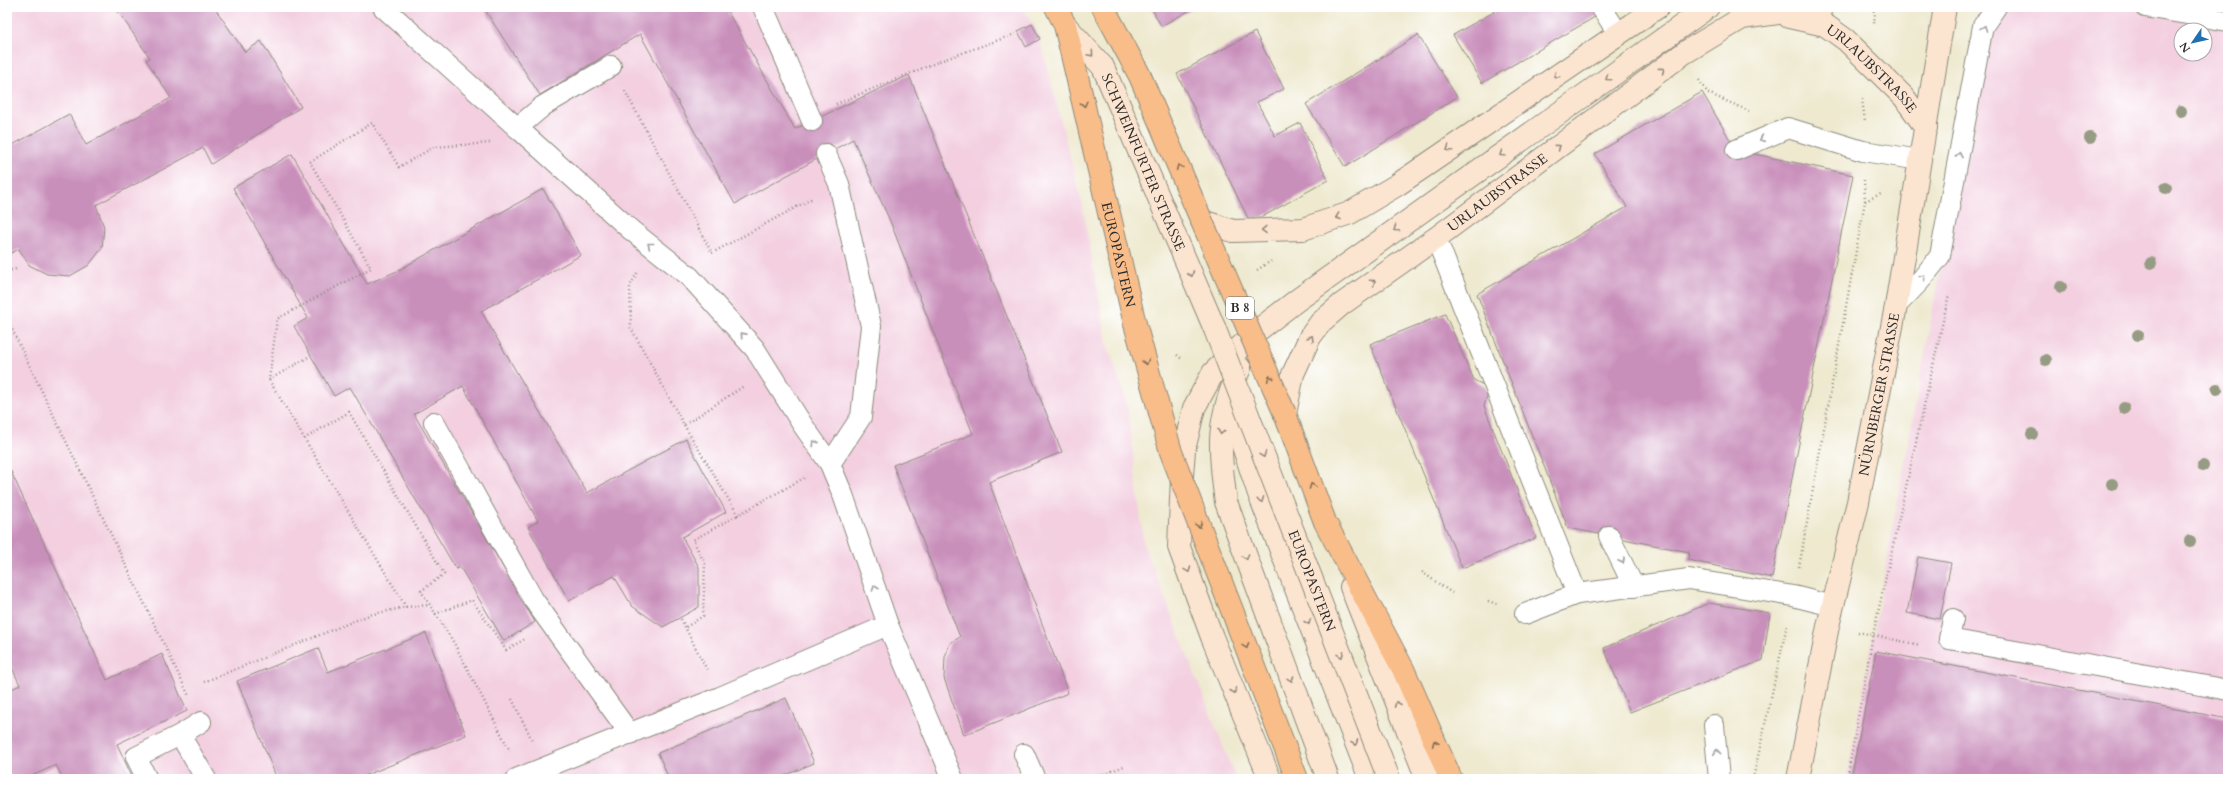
<svg xmlns="http://www.w3.org/2000/svg" width="2235" height="786" viewBox="0 0 2235 786" font-family="Cardo,serif">
  <style>
    .built { fill: #f3cfe0; fill-rule: evenodd }
    .building { fill: #c98fbb }
    .lines { fill: none; stroke-linecap: round; stroke-linejoin: round }
    .lane-casing { stroke: #8c8a7d; stroke-width: 22 }
    .secondary-casing { stroke: #8c8a7d; stroke-width: 24 }
    .primary-casing { stroke: #8c8a7d; stroke-width: 24 }
    .path { stroke: #8c8a7d; stroke-width: 2.5; stroke-dasharray: 1 3; stroke-linecap: butt }
    .lane { stroke: #fff; stroke-width: 20 }
    .secondary { stroke: #fce5d0; stroke-width: 22 }
    .primary { stroke: #f8bd89; stroke-width: 22 }
    .secondary-bridge-casing { stroke: #8c8a7d; stroke-width: 24; stroke-linecap: butt }
    .primary-bridge-casing { stroke: #8c8a7d; stroke-width: 24; stroke-linecap: butt }
    .secondary-bridge { stroke: #fce5d0; stroke-width: 22 }
    .primary-bridge { stroke: #f8bd89; stroke-width: 22 }
    .tree { fill: #959c83 }
    .oneway { stroke: #a0a0a0 }
    .oneway2 { stroke: #94887e }
    .oneway3 { stroke: #876d55 }
    .labels { text-anchor: middle; dominant-baseline: central; stroke-width: 4; stroke-linejoin: round; paint-order: stroke }
    .shield { fill: #fff; stroke: #6b6b6b; stroke-width: 1 }
    .shield-label { font-size: 13px; font-weight: bold; fill: #2b2b2b }
    .street-label { font-size: 14px; fill: #2b2b2b; stroke: #fff }
  </style>
  <rect width="100%" height="100%" fill="#fff"/>
  <filter id="ink" filterUnits="userSpaceOnUse"><feTurbulence type="fractalNoise" baseFrequency=".025" numOctaves="2"/><feDisplacementMap in="SourceGraphic" scale="8" xChannelSelector="R" yChannelSelector="G"/><feConvolveMatrix kernelMatrix="1 2 1 2 8 2 1 2 1" color-interpolation-filters="sRGB"/></filter>
  <filter id="wash" filterUnits="userSpaceOnUse"><feTurbulence type="fractalNoise" baseFrequency=".012" numOctaves="4" result="noise"/><feDisplacementMap in="SourceGraphic" scale="16" xChannelSelector="R" yChannelSelector="G"/><feGaussianBlur stdDeviation="0.9" result="paint"/><feColorMatrix in="noise" values="0 0 0 0 0 0 0 0 0 0 0 0 0 0 0 0 0 1.4 0 .05"/><feComposite in="paint" operator="in"/></filter>
  <g filter="url(#wash)">
    <rect width="100%" height="100%" fill="#eee9cf"/>
    <path class="built" d="M7,7h1016l17,32 41,161 26,143 20,61 17,141 92,234h-1229z
      M1988,7h240v772h-381zM2181,30h24v24h-24z"/>
    <g id="blocks">
      <path class="building" d="M115,7h99l31,45 16,-11 40,66 -90,57 -8,-16 -107,57 8,22 -2,21 -13,17 -19,11 -23,-2 -18,-9 -10,-16 -12,6v-107l62,-34 17,31 85,-47 -25,-38 4,-2z
        M483,7h242l70,122 114,-54 153,377 -73,30 79,211 -104,42 -20,-57 1,-21 5,-14 10,-6 -67,-172 80,-31 -83,-213 -37,-82 -118,65 -95,-170 -100,61z
        M1151,7h45l-35,19z
        M1491,7h121l-130,76 -29,-48 41,-23z
        M1032,24l8,15 -14,8 -8,-16z
        M1255,32l29,57 -27,13 18,34 25,-13 28,57 -66,37 -14,1 -71,-144z
        M1418,35l39,62 -112,70 -39,-63z
        M1702,92l34,58 117,25 -81,403 -84,-18 1,-8 -121,-24 -91,-234 150,-87 -32,-53z
        M292,154l75,130 30,-13 146,-82 38,66 -100,56 106,182 99,-54 40,73 -44,25 17,30v40l-36,20 -31,-21 -18,-30 -45,25 -41,-74 10,-6 -75,-135 -49,28 121,208 -31,19 -44,-74 -4,2 -106,-182 -16,9 -40,-70 14,-8 -75,-130z
        M1445,314l29,66 11,6 3,7 -4,13 52,132 -74,30 -92,-224z
        M7,463l100,217 55,-26 25,57 -70,33 16,35h-70l-7,-14 -31,14h-18v-88l13,-6 -13,-28z
        M1918,557l33,6 -11,56 -33,-6z
        M1709,603l61,10 -7,47 -133,52 -26,-64z
        M426,633l40,102 -110,44h-79l-40,-98 81,-33 10,24z
        M1876,651l352,68v60h-377z
        M786,698l28,65 -37,16h-108l-11,-26z"/>
    </g>
  </g>
  <g filter="url(#ink)">
    <use href="#blocks" fill-opacity="0" stroke="#8c8a7d" stroke-width="1"/>
    <g class="lines">
      <defs>
        <path id="lane" d="M383,7l248,223 58,46 66,73 47,75 28,40 13,31 45,130 65,154
          M763,7l49,114
          M1601,7l17,26
          M2145,7l83,14
          M517,128l26,-22 68,-40
          M1736,150l52,-22 75,23 57,9
          M826,154l13,30 32,142 -10,91 -31,47
          M1436,238l141,356 112,-15 104,17 40,10
          M1896,306l24,-25 20,-25 43,-230 13,-19
          M434,422l99,177 97,135
          M1609,536l25,51
          M1525,614l52,-20
          M1953,619l-4,20 279,51
          M1714,725l5,54
          M180,735l26,44
          M1024,754l11,25
          M147,779l-11,-22 44,-22 21,-13
          M516,779l204,-82 168,-72"/>
        <g id="secondary">
          <path id="s1" d="M1789,17l36,8 21,15 58,57 22,31"/>
          <path id="s2" d="M1065,25l38,42 111,260"/>
          <path d="M1202,221l31,10 70,-2 47,-16 47,-28 261,-178"/>
          <path d="M1240,368c-23,52 -22,79 -14,134l102,277"/>
          <path d="M1237,398l6,48 16,48 111,285"/>
          <path id="s3" d="M1285,414l8,-40 17,-37 11,-15 21,-18 94,-66 248,-185 58,-35 80,-11"/>
          <path d="M1351,587l76,192"/>
          <path d="M1270,779l-58,-142 -33,-90 3,-71 2,-26 10,-42 19,-35 44,-42 39,-30 412,-294"/>
          <path id="s4" d="M1798,779l30,-153 30,-124 38,-196 49,-299"/>
        </g>
        <g id="primary">
          <path id="s5" d="M1056,7l9,18 70,299"/>
          <path d="M1103,7l37,69 54,127"/>
          <path d="M1285,414l40,108 78,147 48,110"/>
        </g>
      </defs>
      <use href="#lane" class="lane-casing"/>
      <use href="#secondary" class="secondary-casing"/>
      <use href="#primary" class="primary-casing"/>
      <path class="path" d="M1872,7l3,6 -1,11
        M1699,80l9,13 41,18
        M625,91l87,162
        M1862,99l3,22
        M836,104l104,-43 75,-27
        M1865,201l18,-8
        M712,253l101,-55
        M1257,270l14,-9
        M7,271l9,-2
        M637,273l-7,13 1,42 53,97 60,-39
        M7,319l182,377
        M1177,355l6,5
        M269,380l41,-24
        M684,425l54,90 66,-37
        M304,439l45,-27 95,162 -23,17 33,52 56,108
        M1799,567l66,-366 -1,-21
        M1422,572l30,21
        M1488,601l9,3
        M406,607l-137,-227 8,-61 94,-51 -61,-106 62,-39 27,44 35,-20 56,-4
        M435,614l37,-14 34,50 19,-11
        M681,619l26,51
        M686,627l17,-11 2,-52 -12,-24 45,-25
        M1858,632l62,13
        M204,682l165,-67 37,-8 23,-2
        M512,699l20,41
        M1093,779l31,-13
        M1753,779l34,-154
        M1847,779l26,-144 76,-341"/>
      <use href="#lane" class="lane"/>
      <use href="#secondary" class="secondary"/>
      <use href="#primary" class="primary"/>
      <defs>
        <g id="secondary-bridge">
          <path id="s6" d="M1214,327l175,452"/>
        </g>
        <path id="primary-bridge" d="M1194,203l91,211
          M1135,324l36,128 126,327"/>
      </defs>
      <use href="#secondary-bridge" class="secondary-bridge-casing"/>
      <use href="#primary-bridge" class="primary-bridge-casing"/>
      <use href="#secondary-bridge" class="secondary-bridge"/>
      <use href="#primary-bridge" class="primary-bridge"/>
    </g>
    <g class="tree">
      <circle cx="2181" cy="111" r="6"/>
      <circle cx="2090" cy="138" r="6"/>
      <circle cx="2166" cy="188" r="6"/>
      <circle cx="2151" cy="263" r="6"/>
      <circle cx="2061" cy="287" r="6"/>
      <circle cx="2138" cy="335" r="6"/>
      <circle cx="2046" cy="360" r="6"/>
      <circle cx="2217" cy="389" r="6"/>
      <circle cx="2124" cy="408" r="6"/>
      <circle cx="2032" cy="434" r="6"/>
      <circle cx="2203" cy="466" r="6"/>
      <circle cx="2112" cy="484" r="6"/>
      <circle cx="2190" cy="541" r="6"/>
    </g>
    <defs><path id="oneway-chevron" d="M-2-3.5L2.5 0L-2 3.5" fill="none" stroke-width="1.6" stroke-linecap="round" stroke-linejoin="round"/></defs>
    <g class="oneway">
      <use href="#oneway-chevron" transform="translate(1984 28) rotate(-69)"/>
      <use href="#oneway-chevron" transform="translate(1762 139) rotate(157)"/>
      <use href="#oneway-chevron" transform="translate(1959 155) rotate(-79)"/>
      <use href="#oneway-chevron" transform="translate(650 245) rotate(-142)"/>
      <use href="#oneway-chevron" transform="translate(1923 277) rotate(-51)"/>
      <use href="#oneway-chevron" transform="translate(743 335) rotate(-132)"/>
      <use href="#oneway-chevron" transform="translate(815 443) rotate(-125)"/>
      <use href="#oneway-chevron" transform="translate(1622 561) rotate(63)"/>
      <use href="#oneway-chevron" transform="translate(875 588) rotate(-109)"/>
      <use href="#oneway-chevron" transform="translate(1717 752) rotate(-95)"/>
    </g>
    <g class="oneway2">
      <use href="#oneway-chevron" transform="translate(1091 54) rotate(49)"/>
      <use href="#oneway-chevron" transform="translate(1662 70) rotate(-37)"/>
      <use href="#oneway-chevron" transform="translate(1556 75) rotate(145)"/>
      <use href="#oneway-chevron" transform="translate(1608 78) rotate(145)"/>
      <use href="#oneway-chevron" transform="translate(1558 147) rotate(-37)"/>
      <use href="#oneway-chevron" transform="translate(1449 149) rotate(145)"/>
      <use href="#oneway-chevron" transform="translate(1502 154) rotate(145)"/>
      <use href="#oneway-chevron" transform="translate(1338 217) rotate(160)"/>
      <use href="#oneway-chevron" transform="translate(1396 229) rotate(145)"/>
      <use href="#oneway-chevron" transform="translate(1264 230) rotate(179)"/>
      <use href="#oneway-chevron" transform="translate(1191 274) rotate(67)"/>
      <use href="#oneway-chevron" transform="translate(1373 282) rotate(-35)"/>
      <use href="#oneway-chevron" transform="translate(1311 338) rotate(-59)"/>
      <use href="#oneway-chevron" transform="translate(1221 432) rotate(98)"/>
      <use href="#oneway-chevron" transform="translate(1263 455) rotate(69)"/>
      <use href="#oneway-chevron" transform="translate(1261 500) rotate(69)"/>
      <use href="#oneway-chevron" transform="translate(1246 557) rotate(70)"/>
      <use href="#oneway-chevron" transform="translate(1188 570) rotate(70)"/>
      <use href="#oneway-chevron" transform="translate(1308 622) rotate(68)"/>
      <use href="#oneway-chevron" transform="translate(1341 655) rotate(69)"/>
      <use href="#oneway-chevron" transform="translate(1291 679) rotate(70)"/>
      <use href="#oneway-chevron" transform="translate(1234 691) rotate(68)"/>
      <use href="#oneway-chevron" transform="translate(1397 704) rotate(-112)"/>
      <use href="#oneway-chevron" transform="translate(1355 743) rotate(68)"/>
    </g>
    <g class="oneway3">
      <use href="#oneway-chevron" transform="translate(1084 104) rotate(77)"/>
      <use href="#oneway-chevron" transform="translate(1179 167) rotate(-113)"/>
      <use href="#oneway-chevron" transform="translate(1146 362) rotate(74)"/>
      <use href="#oneway-chevron" transform="translate(1270 378) rotate(-113)"/>
      <use href="#oneway-chevron" transform="translate(1312 486) rotate(-110)"/>
      <use href="#oneway-chevron" transform="translate(1199 525) rotate(69)"/>
      <use href="#oneway-chevron" transform="translate(1246 646) rotate(69)"/>
      <use href="#oneway-chevron" transform="translate(1435 743) rotate(-113)"/>
    </g>
  </g>
  <g class="labels">
    <rect class="shield" x="1226" y="297" width="28" height="22" rx="3"/>
    <g class="shield-label">
      <text x="1240" y="308">B 8</text>
    </g>
    <g class="street-label">
      <text stroke="none"><textPath href="#s1" startOffset="101">URLAUBSTRASSE</textPath></text>
      <text stroke="none"><textPath href="#s2" startOffset="160">SCHWEINFURTER STRASSE</textPath></text>
      <text stroke="none"><textPath href="#s3" startOffset="319">URLAUBSTRASSE</textPath></text>
      <text stroke="none"><textPath href="#s5" startOffset="256">EUROPASTERN</textPath></text>
      <text stroke="none"><textPath href="#s4" startOffset="393">NÜRNBERGER STRASSE</textPath></text>
      <text stroke="none"><textPath href="#s6" startOffset="272">EUROPASTERN</textPath></text>
    </g>
  </g>
  <rect width="2235" height="786" fill="none" stroke="#fff" stroke-width="24"/>
  <g transform="translate(2193 42) rotate(236)"><circle r="19" fill="#ffffff" stroke="#aaaaaa"/>
  <path d="M0-3L7 15L0 10L-7 15Z" fill="#1f6fb2"/>
  <text y="-6" font-size="11" font-weight="bold" text-anchor="middle" fill="#2b2b2b">N</text>
  </g>
</svg>
